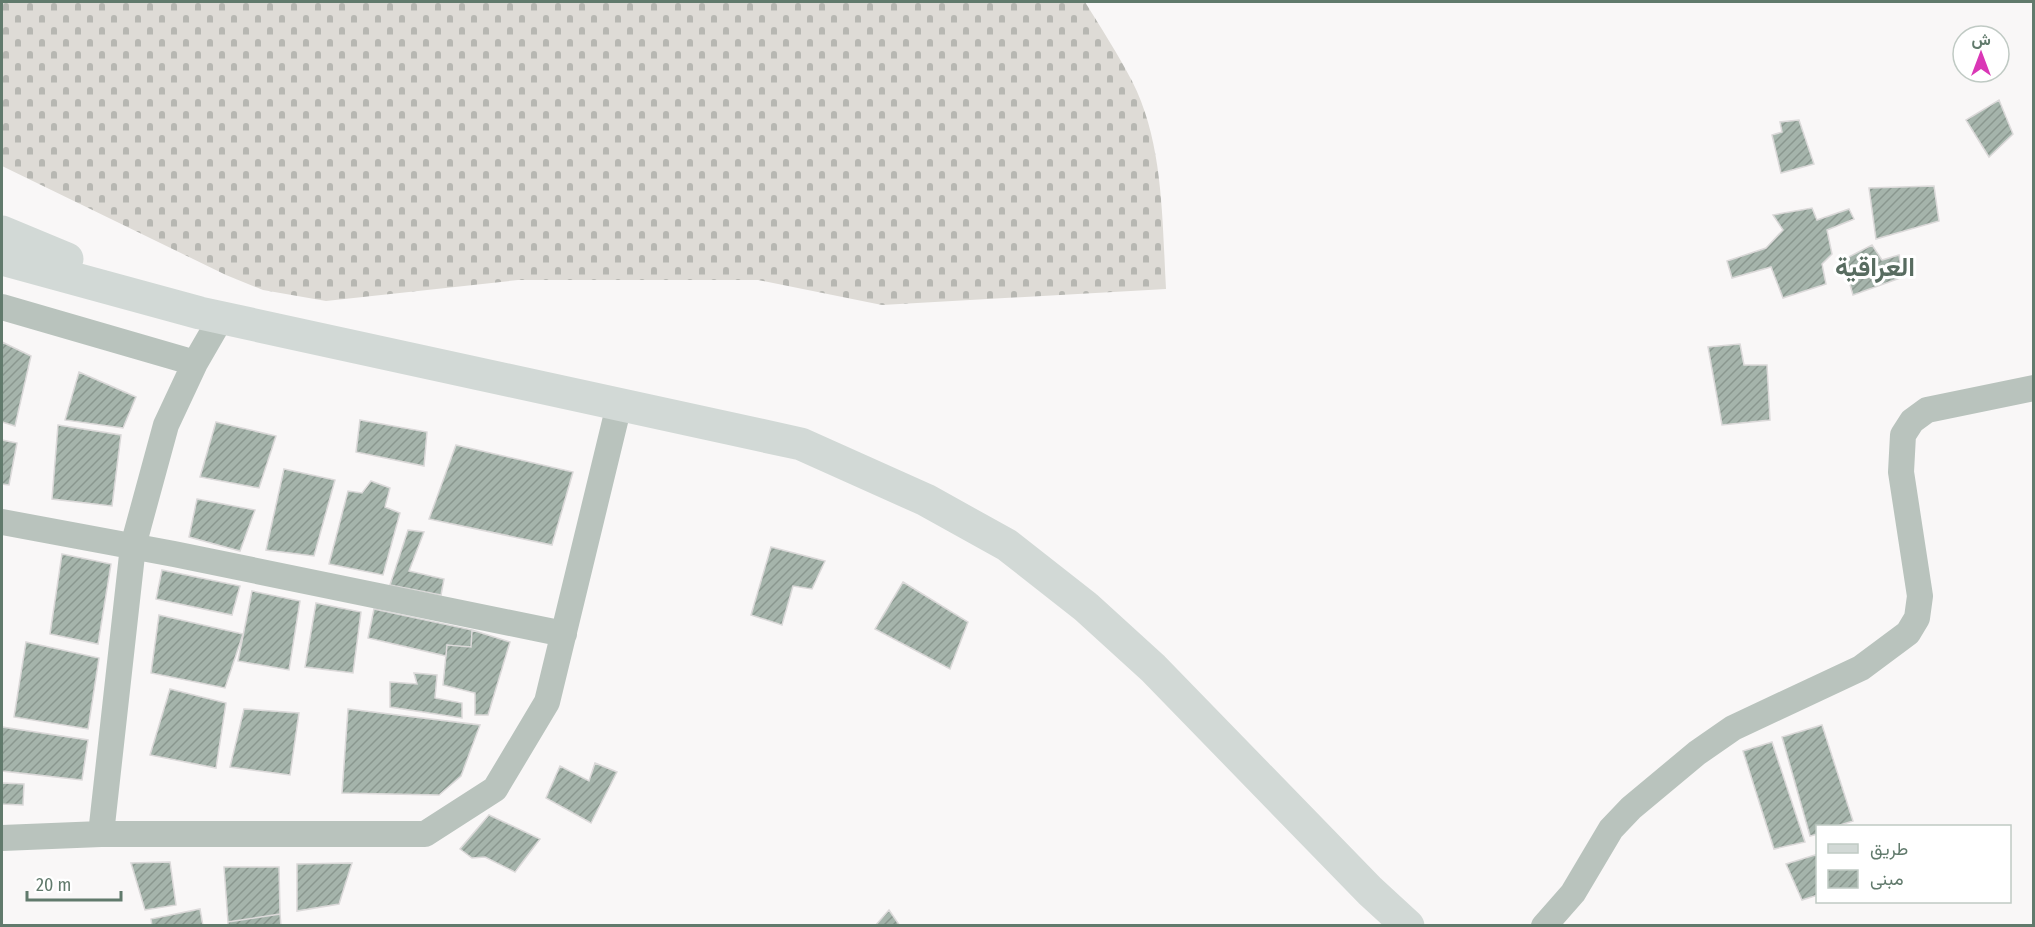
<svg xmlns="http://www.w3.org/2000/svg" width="2035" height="927" viewBox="0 0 2035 927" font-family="'Fira Sans Condensed',Vazirmatn,sans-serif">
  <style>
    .cemetery { fill: url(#cemetery-stones) }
    .building { fill: url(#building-hatch); stroke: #dbd9d9; stroke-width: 1.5 }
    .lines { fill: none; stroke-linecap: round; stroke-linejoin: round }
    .street { stroke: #b9c3bd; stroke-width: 26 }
    .primary { stroke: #d2d9d6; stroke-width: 33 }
    .labels { text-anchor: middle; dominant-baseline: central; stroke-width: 6; stroke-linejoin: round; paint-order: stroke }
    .district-label { font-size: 26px; font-weight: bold; fill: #586c60; stroke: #fff }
  </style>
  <defs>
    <pattern id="cemetery-stones" width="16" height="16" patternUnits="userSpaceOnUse" patternTransform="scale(1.5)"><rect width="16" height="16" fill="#dedbd6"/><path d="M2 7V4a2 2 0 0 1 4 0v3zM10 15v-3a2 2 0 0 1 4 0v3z" fill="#b7b7b2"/></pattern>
    <pattern id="building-hatch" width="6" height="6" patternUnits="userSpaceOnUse" patternTransform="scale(1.5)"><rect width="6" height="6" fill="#a5b4ab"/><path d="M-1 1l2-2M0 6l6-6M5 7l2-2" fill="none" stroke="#8a978f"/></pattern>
  </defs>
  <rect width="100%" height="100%" fill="#f9f7f7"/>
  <path class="cemetery" d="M2,2h1083c16,26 33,52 47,79 32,63 30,139 34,208l-284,16 -124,-25h-240l-192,21 -63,-11 -37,-15 -224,-109z"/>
  <path class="building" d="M1999,100l14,34 -24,23 -23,-37z
    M1799,120l15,44 -33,9 -9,-38 10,-3 -2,-10z
    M1934,186l5,35 -63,18 -7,-51z
    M1812,208l5,12 32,-11 5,10 -27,11 5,24 -10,10 4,20 -43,14 -12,-31 -39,11 -5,-17 39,-13 17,-18 -10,-15z
    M1872,245l10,15 17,-5 4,22 -50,18 -10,-35z
    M2,342l29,14 -16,70 -13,-4z
    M1740,344l4,21h23l3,55 -48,5 -14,-78z
    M79,372l57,25 -13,31 -58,-8z
    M360,420l67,12 -3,34 -68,-14z
    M216,422l60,14 -17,52 -59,-11z
    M58,425l63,10 -9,71 -60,-7z
    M2,440l15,3 -8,42 -7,-1z
    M456,445l117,27 -21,73 -123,-26z
    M284,469l51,11 -21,76 -48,-6z
    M371,481l19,7 -5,19 15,6 -17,62 -54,-11 19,-73 14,2z
    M197,499l58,11 -15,41 -51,-14z
    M408,530l16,2 -15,39 35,8 -3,16 -51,-10z
    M771,547l54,14 -13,28 -19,-3 -11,39 -31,-10z
    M62,554l49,10 -13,80 -48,-10z
    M162,570l78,16 -8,29 -76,-16z
    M903,582l65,40 -18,47 -75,-40z
    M252,591l48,10 -11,69 -51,-9z
    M316,603l45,9 -8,61 -48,-6z
    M374,609l98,21 -1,17 -24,-2 -1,11 -78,-18z
    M159,615l84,19 -18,54 -74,-15z
    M472,630l38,12 -22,73h-13v-22l-32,-8 4,-40 24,2z
    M26,642l73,16 -11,71 -74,-12z
    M414,673l23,2 -2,23 27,5v15l-72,-11v-25l27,2z
    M170,689l56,14 -10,65 -66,-13z
    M244,709l55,4 -9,62 -60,-8z
    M348,709l132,16 -19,51 -22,19 -97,-2z
    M1822,725l31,96 -16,5h-19v8l-8,2 -28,-99z
    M2,727l86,13 -6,40 -80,-9z
    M1772,742l33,100 -31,7 -31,-98z
    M595,763l22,9 -26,51 -45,-25 14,-32 29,15z
    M2,783l22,1 -1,21 -21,-1z
    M489,815l51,24 -25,33 -30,-15 -13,1 -12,-9z
    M1818,854v41l-16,5 -16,-36z
    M170,862l6,43 -31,5 -14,-47z
    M352,863l-13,41 -42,7v-47z
    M224,867h55l1,47 -52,8z
    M200,909l3,17h-51l-1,-7z
    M889,910l11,16h-25z
    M280,914l1,12h-53v-4z"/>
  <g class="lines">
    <path class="street" d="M2,307l193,56
      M2,522l172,32 390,80
      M101,834l32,-288 33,-121 29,-62 26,-45
      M2,838l99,-4h324l70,-45 52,-87 72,-297
      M1544,926l29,-33 38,-64 20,-21 66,-55 36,-25 128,-60 47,-35 9,-15 3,-22 -19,-124 2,-37 9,-14 15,-11 107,-22"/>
    <path class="primary" d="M2,232l65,27
      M2,259l198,54 601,131 125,56 81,45 79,62 67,61 217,223 38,35"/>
  </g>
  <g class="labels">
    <g class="district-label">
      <text x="1875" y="267">العراقية</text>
    </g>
  </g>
  <rect width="2035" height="927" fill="none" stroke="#617a6c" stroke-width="6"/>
  <rect x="1816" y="825" width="195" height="78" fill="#ffffff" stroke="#c0cac4" stroke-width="1.5"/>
  <rect x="1828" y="844" width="30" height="9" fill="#d2d9d6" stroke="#c0cac4" stroke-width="1.5"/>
  <text x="1870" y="855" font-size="18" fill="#617a6c">طريق</text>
  <rect x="1828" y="870" width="30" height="18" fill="url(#building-hatch)" stroke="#c0cac4" stroke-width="1.5"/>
  <text x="1870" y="885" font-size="18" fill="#617a6c">مبنى</text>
  <g transform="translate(1981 54)"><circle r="28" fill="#ffffff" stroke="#c0cac4" stroke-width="1.5"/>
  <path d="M0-4.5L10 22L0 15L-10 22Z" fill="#da37b6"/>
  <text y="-9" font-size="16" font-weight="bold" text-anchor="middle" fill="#617a6c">ش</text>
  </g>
  <path d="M27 891v9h94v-9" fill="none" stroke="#617a6c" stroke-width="3"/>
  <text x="36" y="891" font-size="18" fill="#617a6c" stroke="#ffffff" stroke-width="4.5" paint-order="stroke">20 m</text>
</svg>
